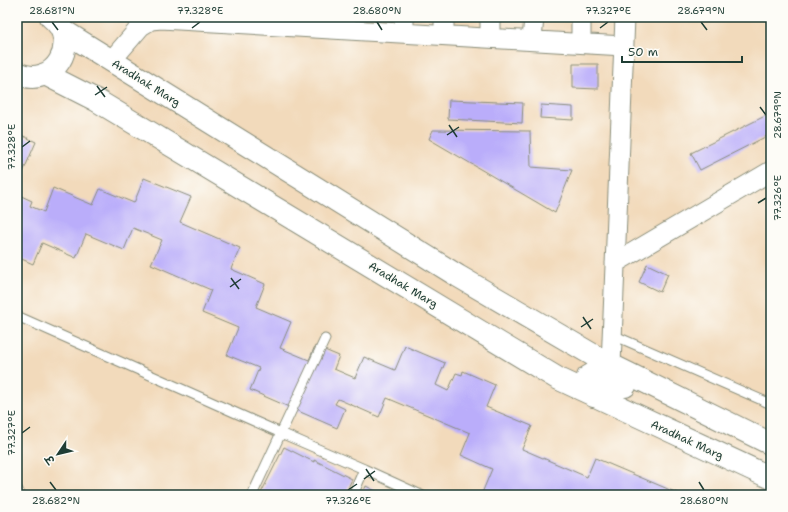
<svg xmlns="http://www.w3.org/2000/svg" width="788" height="512" viewBox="0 0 788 512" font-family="'Shantell Sans','Playpen Sans Deva',sans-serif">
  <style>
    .building { fill: #baadfa }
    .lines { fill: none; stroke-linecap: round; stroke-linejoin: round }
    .service-casing { stroke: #888c78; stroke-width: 11 }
    .minor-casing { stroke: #888c78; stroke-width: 21 }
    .secondary-casing { stroke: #888c78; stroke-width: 24 }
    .service { stroke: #fff; stroke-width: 9 }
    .minor { stroke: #fff; stroke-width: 19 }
    .secondary { stroke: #fff; stroke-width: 22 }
    .ticks { fill: none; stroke: #1f3d34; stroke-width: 1.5 }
    .labels { text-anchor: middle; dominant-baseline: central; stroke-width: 3; stroke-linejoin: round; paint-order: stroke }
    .street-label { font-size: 11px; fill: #1f3d34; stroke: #fdfcf7 }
    .neatline { fill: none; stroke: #1f3d34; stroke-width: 1.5 }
    .ticks-label { font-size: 10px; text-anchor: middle; fill: #1f3d34 }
  </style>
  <rect width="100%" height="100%" fill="#fdfcf7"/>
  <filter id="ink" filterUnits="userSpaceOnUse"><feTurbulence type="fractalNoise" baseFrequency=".025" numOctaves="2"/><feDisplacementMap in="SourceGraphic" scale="8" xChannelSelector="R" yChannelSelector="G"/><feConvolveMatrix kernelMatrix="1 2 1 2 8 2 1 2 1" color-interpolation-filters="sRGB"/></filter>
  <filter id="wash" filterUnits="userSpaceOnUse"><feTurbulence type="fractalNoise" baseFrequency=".012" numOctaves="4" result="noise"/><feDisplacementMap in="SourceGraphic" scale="16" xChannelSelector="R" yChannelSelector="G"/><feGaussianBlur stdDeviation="0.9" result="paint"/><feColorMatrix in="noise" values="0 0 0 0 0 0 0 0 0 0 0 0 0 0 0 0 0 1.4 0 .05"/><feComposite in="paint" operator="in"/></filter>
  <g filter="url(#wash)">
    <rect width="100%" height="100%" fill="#f2dabb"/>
    <g id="blocks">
      <path class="building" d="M573,64h25v25l-25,-1z
        M449,100l74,3 -1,20 -74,-4z
        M541,105l32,2v13l-33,-2z
        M771,113v21l-71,36 -9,-17z
        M433,130l97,1 1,36 41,3 -17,43 -126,-74z
        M17,133l19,9 -16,37 -3,-2z
        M144,178l47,19 -11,25 60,26 -9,21 34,15 -9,23 35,15 -11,26 29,12 6,-14 24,10 -5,13 21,9 9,-21 31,13 10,-24 40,17 -9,22 12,6 8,-18 6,2 1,-4 32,14 -9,22 46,19 -10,23 65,28 8,-19 87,37h-197l-3,-2 10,-24 -31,-14 9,-22 -83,-35 -8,19 -41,-18 -3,5 10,5 -8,19 -87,-38 9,-22 -32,-13 11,-27 -36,-15 9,-23 -60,-26 11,-24 -29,-12 -9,22 -38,-16 -10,24 -34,-15 -9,21 -16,-7v-63l15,7 -2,5 14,6 9,-24 40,17 7,-16 34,14z
        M647,264l21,10 -8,18 -21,-10z
        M284,447l30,15v-2l38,19 -7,16h-85z
        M17,477l9,18h-9z
        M366,486l17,9h-21z"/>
    </g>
  </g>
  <g filter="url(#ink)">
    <use href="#blocks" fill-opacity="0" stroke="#888c78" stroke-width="1"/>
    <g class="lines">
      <defs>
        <path id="service" d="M17,316l264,117 44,-94
          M613,335l158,69
          M364,469l57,26
          M252,495l29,-62 83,36 -11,26"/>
        <path id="minor" d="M404,33v-16
          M444,35v-18
          M490,38v-21
          M532,40l2,-23
          M581,43v-26
          M111,61l30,-35 10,-6 10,-1 463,27
          M615,263l156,-92
          M611,365l14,-348"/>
        <path id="secondary" d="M62,30l396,246 147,86 166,82
          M17,73c36,18 66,-31 34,-56
          M45,74l51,26 461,278 214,100
          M594,396l-7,-14 1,-5 5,-3 10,2 22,10"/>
      </defs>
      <use href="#service" class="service-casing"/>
      <use href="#minor" class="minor-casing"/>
      <use href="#secondary" class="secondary-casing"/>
      <use href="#service" class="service"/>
      <use href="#minor" class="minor"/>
      <use href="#secondary" class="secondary"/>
    </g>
  </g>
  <path class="ticks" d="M52,22l6,8M377,22l5,8M701,22l6,8M192,28l8,-6M600,28l8,-6M97,86l8,11M95,95l12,-8M760,107l6,8M449,125l8,12M447,135l12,-8M22,147l8,-6M758,203l8,-5M231,278l8,11M230,287l11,-8M583,317l8,12M581,327l12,-8M22,433l8,-6M366,469l8,12M364,479l11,-8M50,482l6,8M699,482l5,8M348,490l9,-6"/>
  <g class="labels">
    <g class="street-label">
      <text transform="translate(146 83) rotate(32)">Aradhak Marg</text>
      <text transform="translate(403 285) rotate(31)">Aradhak Marg</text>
      <text transform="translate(687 440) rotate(25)">Aradhak Marg</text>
    </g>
  </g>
  <rect width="788" height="512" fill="none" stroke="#fdfcf7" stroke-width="44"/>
  <g transform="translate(58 454) rotate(235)" stroke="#fdfcf7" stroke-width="3" paint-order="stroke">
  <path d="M0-3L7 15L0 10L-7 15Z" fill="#1f3d34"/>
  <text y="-6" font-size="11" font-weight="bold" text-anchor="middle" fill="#1f3d34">उ</text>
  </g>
  <path d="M622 56v6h120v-6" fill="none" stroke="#1f3d34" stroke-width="2"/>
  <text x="628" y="56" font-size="12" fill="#1f3d34" stroke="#fdfcf7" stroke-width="3" paint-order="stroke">50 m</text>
  <rect x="22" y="22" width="744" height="468" class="neatline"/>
  <g class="ticks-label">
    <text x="52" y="14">28.681°N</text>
    <text x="200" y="14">77.328°E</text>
    <text x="377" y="14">28.680°N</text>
    <text x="608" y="14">77.327°E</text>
    <text x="701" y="14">28.679°N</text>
    <text transform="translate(777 115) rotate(-90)" y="4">28.679°N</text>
    <text transform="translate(11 147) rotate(-90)" y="4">77.328°E</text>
    <text transform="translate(777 198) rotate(-90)" y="4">77.326°E</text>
    <text transform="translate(11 433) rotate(-90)" y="4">77.327°E</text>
    <text x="56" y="504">28.682°N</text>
    <text x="348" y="504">77.326°E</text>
    <text x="704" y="504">28.680°N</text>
  </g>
</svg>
